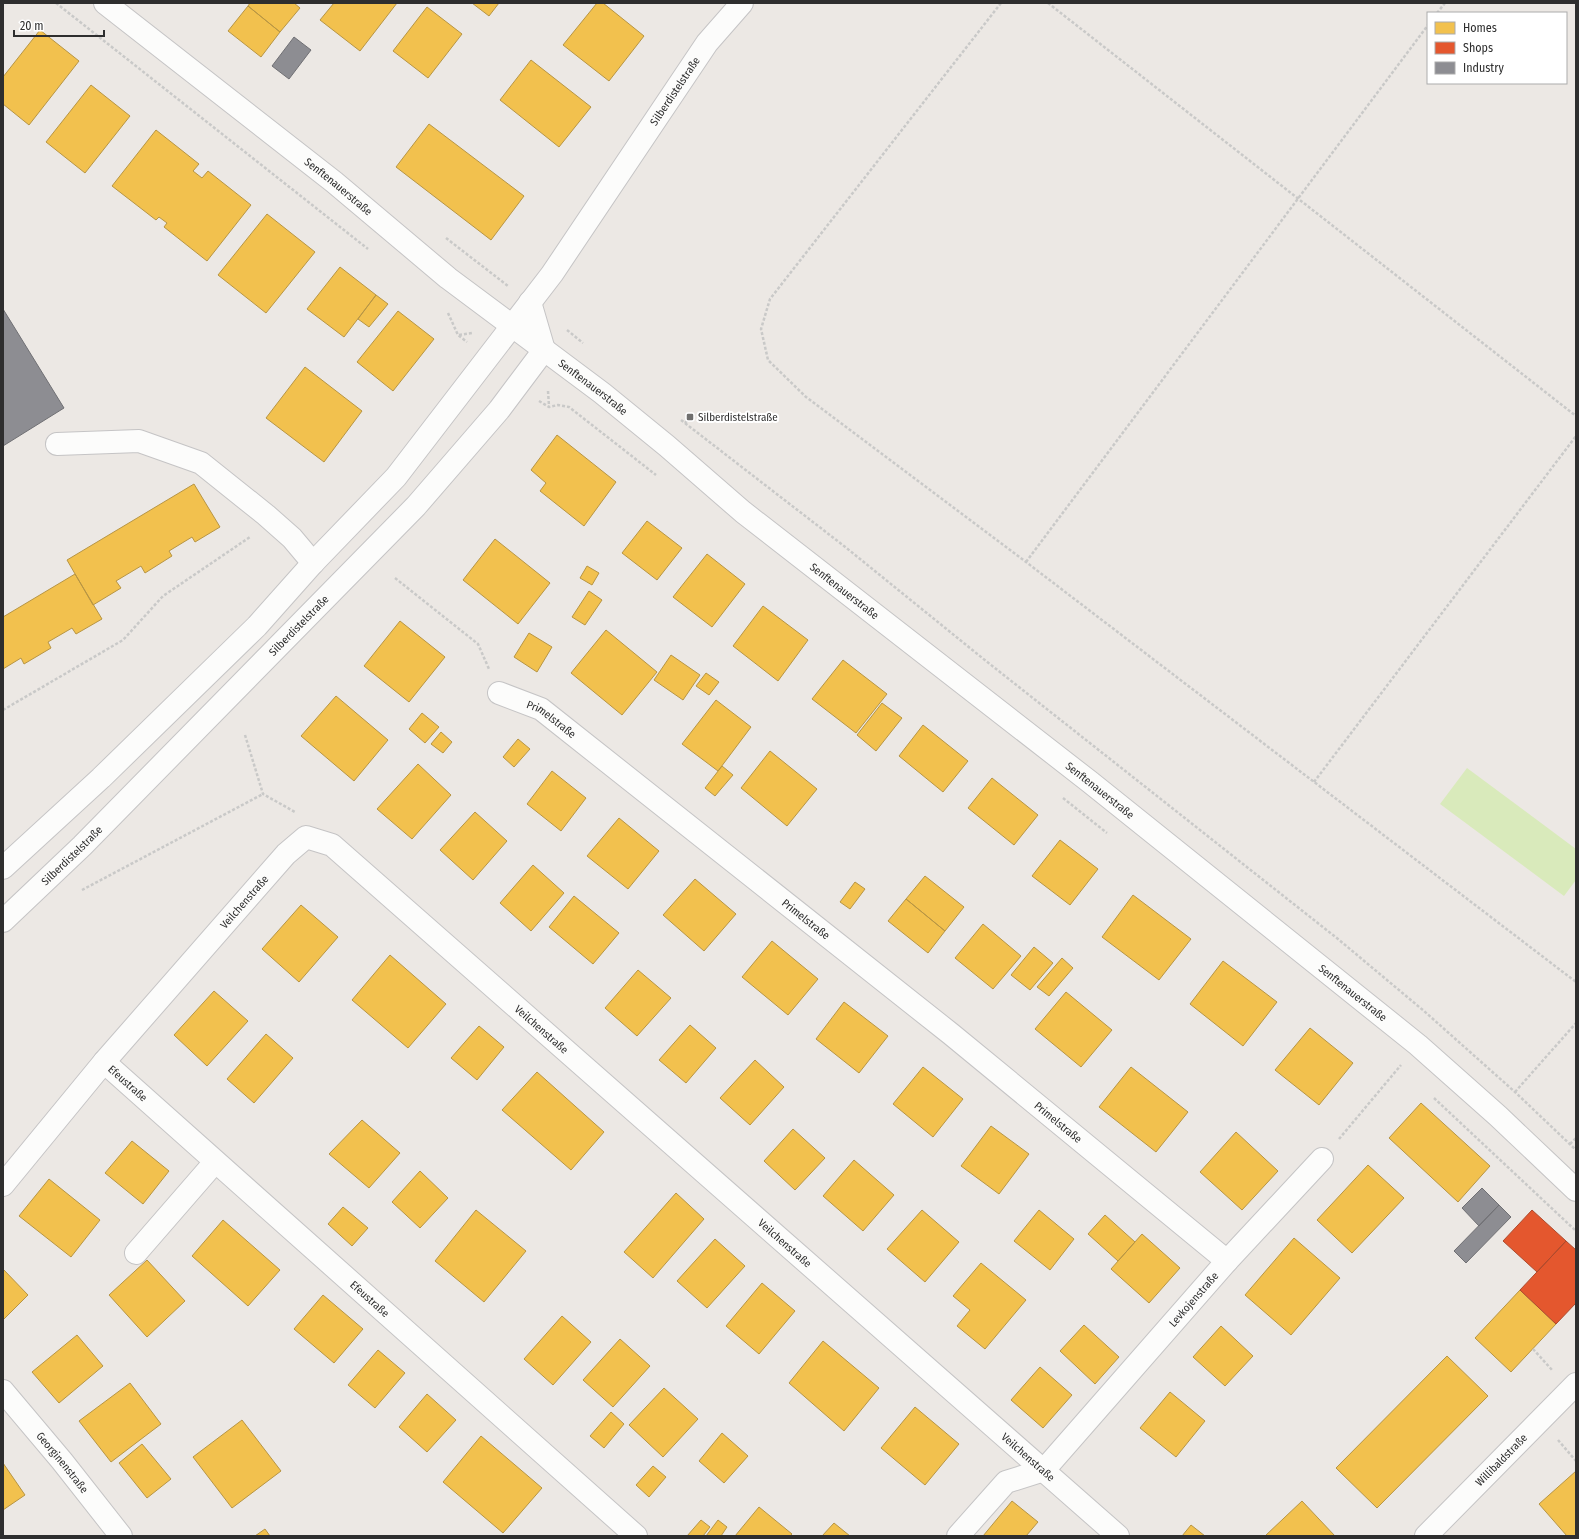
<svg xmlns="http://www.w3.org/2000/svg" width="1579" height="1539" viewBox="0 0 1579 1539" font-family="'Fira Sans Condensed',sans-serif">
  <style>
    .pitch { fill: #d9eabb }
    .homes { fill: #f2c14e; stroke: #b79544 }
    .shops { fill: #e4572e; stroke: #ad4b2e }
    .industry { fill: #8d8d92; stroke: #707074 }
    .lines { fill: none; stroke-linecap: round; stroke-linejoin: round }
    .minor-casing { stroke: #c5c4c5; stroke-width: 24 }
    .path { stroke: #c9c9c8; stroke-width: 2.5; stroke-dasharray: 3 2; stroke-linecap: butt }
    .minor { stroke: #fcfcfb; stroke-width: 22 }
    .poi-dot { fill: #706f6e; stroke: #fff; stroke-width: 1.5 }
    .labels { text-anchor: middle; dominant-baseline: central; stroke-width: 4; stroke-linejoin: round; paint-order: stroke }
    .street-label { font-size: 11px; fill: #2e2e2e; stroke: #fff }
    .poi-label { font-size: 11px; fill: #2e2e2e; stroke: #fff; text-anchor: start }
  </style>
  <rect width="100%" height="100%" fill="#ece8e4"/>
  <path class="pitch" d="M1467,768l109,81v31l-12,16 -124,-92z"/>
  <path class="homes" d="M250,3h44l6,5 -20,24 -32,-26z
    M334,3h63l-37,48 -40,-31z
    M472,3h27l-10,13z
    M597,3h6l41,33 -35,45 -46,-36z
    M248,6l32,26 -19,25 -33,-26z
    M427,7l35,27 -34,44 -35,-27z
    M40,30l39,31 -50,64 -26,-21v-27z
    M531,60l60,47 -32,40 -59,-47z
    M91,85l39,31 -45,57 -39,-31z
    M429,124l95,72 -33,44 -95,-73z
    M156,130l43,34 -6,7 9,7 6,-7 43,34 -44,56 -43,-34 3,-4 -8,-6 -3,3 -44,-34z
    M267,214l48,38 -49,61 -48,-38z
    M340,267l36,28 -32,42 -37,-28z
    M376,295l12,9 -19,23 -11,-8z
    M398,311l36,28 -41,52 -36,-29z
    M305,367l57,44 -38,51 -58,-44z
    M557,435l59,47 -32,44 -44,-35 6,-8 -15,-13z
    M194,484l26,43 -25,15 -3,-5 -23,14 3,5 -27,17 -4,-7 -25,15 5,7 -28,17 -26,-45z
    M647,521l35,27 -25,32 -35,-27z
    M495,539l55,44 -32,41 -55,-44z
    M707,554l38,30 -33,43 -39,-30z
    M587,566l12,7 -7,12 -12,-7z
    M75,574l27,45 -26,15 -4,-6 -24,14 3,6 -27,16 -3,-6 -18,11v-52z
    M589,591l13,9 -17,25 -13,-8z
    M763,606l45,34 -30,41 -45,-35z
    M400,621l45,36 -36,45 -45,-36z
    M606,630l51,42 -35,43 -51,-42z
    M529,633l23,14 -15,25 -23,-15z
    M671,655l29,20 -17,25 -29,-20z
    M843,660l44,34 -31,39 -44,-34z
    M706,673l13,9 -10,13 -13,-9z
    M336,696l52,44 -34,41 -53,-45z
    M716,700l35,27 -33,44 -36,-27z
    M882,703l20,15 -26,33 -19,-16z
    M422,713l17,14 -14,16 -16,-14z
    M923,725l45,36 -25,31 -44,-36z
    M441,732l11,10 -9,11 -12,-9z
    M518,739l12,10 -16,18 -11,-10z
    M770,751l47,38 -30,37 -46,-38z
    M418,764l33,31 -39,44 -35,-30z
    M722,766l11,9 -18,21 -10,-8z
    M552,771l34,27 -25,33 -34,-27z
    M992,778l46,37 -24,30 -46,-37z
    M475,812l32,29 -34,39 -33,-30z
    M619,818l40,33 -31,38 -41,-33z
    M1060,840l38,29 -28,36 -38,-29z
    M533,865l31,28 -33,38 -31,-28z
    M925,876l39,31 -19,24 -39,-32z
    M695,879l41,35 -32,37 -41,-36z
    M855,882l10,7 -15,20 -10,-7z
    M1133,895l58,44 -32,41 -57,-43z
    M574,896l45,37 -26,31 -44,-37z
    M906,899l39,32 -17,22 -40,-32z
    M301,905l37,32 -39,45 -37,-33z
    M983,924l38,32 -28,33 -38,-31z
    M772,941l46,38 -30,36 -46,-38z
    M1034,947l19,16 -23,27 -19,-15z
    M390,955l56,49 -38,44 -56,-48z
    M1062,958l11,10 -24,28 -12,-9z
    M1223,961l54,41 -34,44 -53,-42z
    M638,970l33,28 -34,38 -32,-28z
    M214,991l34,30 -41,45 -33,-31z
    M1066,992l46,38 -31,37 -46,-38z
    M844,1002l44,34 -29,37 -43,-34z
    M690,1025l26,23 -30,35 -27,-23z
    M479,1026l25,21 -27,33 -26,-22z
    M1310,1028l43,35 -34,42 -44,-35z
    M266,1034l27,24 -39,45 -27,-24z
    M755,1060l29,27 -34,38 -30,-27z
    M923,1067l40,32 -30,38 -40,-33z
    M1131,1067l57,45 -32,40 -57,-45z
    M537,1072l67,60 -33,38 -69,-60z
    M1421,1103l69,63 -32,36 -69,-64z
    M362,1120l38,33 -31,35 -40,-34z
    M991,1126l38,28 -30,40 -38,-28z
    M793,1129l32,29 -30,32 -31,-29z
    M1236,1132l42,39 -36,39 -42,-38z
    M132,1141l37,30 -26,33 -38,-31z
    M854,1160l40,35 -31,36 -40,-35z
    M1368,1165l36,33 -52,55 -35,-33z
    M420,1171l28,27 -28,30 -28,-26z
    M49,1179l51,41 -29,37 -52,-41z
    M676,1193l28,26 -51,59 -29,-26z
    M343,1207l25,21 -16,18 -24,-22z
    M476,1210l50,41 -42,51 -49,-41z
    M922,1210l37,32 -34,40 -38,-33z
    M1039,1210l35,29 -24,31 -36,-29z
    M1105,1215l30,27 -17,19 -30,-27z
    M223,1220l57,50 -32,36 -56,-50z
    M1142,1234l38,34 -31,35 -38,-34z
    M1294,1238l46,40 -49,57 -46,-40z
    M715,1239l30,27 -38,42 -30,-27z
    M147,1260l38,41 -38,36 -38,-42z
    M981,1263l45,37 -41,49 -28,-23 13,-16 -17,-14z
    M3,1269l25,26 -25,25z
    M762,1283l33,28 -36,43 -33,-28z
    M1520,1290l36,34 -45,48 -36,-34z
    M323,1295l40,34 -29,34 -40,-34z
    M562,1316l29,26 -38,43 -29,-26z
    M1084,1325l35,32 -24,27 -35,-33z
    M1221,1326l32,30 -28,30 -32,-29z
    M77,1335l26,31 -44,37 -27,-31z
    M620,1339l30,27 -37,41 -30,-27z
    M823,1341l56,47 -35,43 -55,-48z
    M378,1350l27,23 -30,35 -27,-23z
    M1447,1356l41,40 -111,112 -41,-40z
    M1040,1367l32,28 -29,33 -32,-28z
    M130,1383l31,41 -50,38 -32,-41z
    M664,1388l34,31 -35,38 -34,-32z
    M1170,1392l35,29 -29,36 -36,-29z
    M427,1394l29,26 -29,32 -28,-25z
    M915,1407l44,37 -34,41 -44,-37z
    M611,1412l13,12 -20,24 -14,-12z
    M242,1420l39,51 -49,37 -39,-51z
    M722,1433l26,23 -24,27 -25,-22z
    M481,1436l61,52 -39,45 -60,-51z
    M142,1444l29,35 -24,19 -28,-35z
    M3,1463l22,32 -22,15z
    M653,1466l13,11 -17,20 -13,-12z
    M1576,1471v65h-9l-28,-32z
    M1012,1501l26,21 -12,14h-43z
    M1302,1501l33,35h-70z
    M759,1507l33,27 -2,2h-55z
    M701,1520l9,7 -7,9h-16z
    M718,1520l9,7 -6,9h-15z
    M834,1523l16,13h-28z
    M1191,1525l14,11h-23z
    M265,1529l5,7h-15z"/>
  <path class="shops" d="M1532,1210l34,31 -29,31 -34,-31z
    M1566,1241l10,9v53l-20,21 -36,-34z"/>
  <path class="industry" d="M294,37l17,13 -22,29 -17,-13z
    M3,309l61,99 -61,38z
    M1482,1188l17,17 -20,21 -17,-18z
    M1499,1205l12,12 -45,46 -12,-12z"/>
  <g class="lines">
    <defs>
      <g id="minor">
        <path id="s1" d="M105,3l229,179 114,96 154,115 65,53 76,66 347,270 328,263 80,71 78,74"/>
        <path d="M57,444l82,-3 62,22 65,52 26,23 21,25"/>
        <path id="s2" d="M499,693l42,16 410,325 276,227"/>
        <path id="s3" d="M3,868l98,-90 156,-152 56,-63 83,-86 156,-203 155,-231 35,-40"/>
        <path id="s4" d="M3,921l79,-75 334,-340 83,-96 45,-60 -14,-48"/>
        <path id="s5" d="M104,1062l532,474"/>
        <path id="s6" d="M3,1185l101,-123 182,-208 20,-17 26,8 786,691"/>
        <path d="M136,1253l79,-91"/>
        <path id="s7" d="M3,1391l59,70 59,75"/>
        <path id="s8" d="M958,1536l48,-54 38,-12 183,-209 95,-102"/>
        <path id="s9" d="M1426,1536l150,-152"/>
      </g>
    </defs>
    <use href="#minor" class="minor-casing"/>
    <path class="path" d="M56,3l312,246
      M1001,3l-231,296 -9,30 7,31 38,37 220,165 550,420
      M1048,3l528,413
      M1437,13l8,-10
      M446,238l62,48
      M448,313l10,22 9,7
      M567,330l16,13
      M459,335l13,-2
      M548,391l1,15
      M539,401l10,6 9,-2 11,2 87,68
      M681,420l163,126 142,115 352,278 86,72 91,81 61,58
      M685,423l5,-6
      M1026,562l402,-537
      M395,578l83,66 11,25
      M3,710l120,-70 40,-44 87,-59
      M245,735l18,59 32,18
      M1314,782l262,-346
      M1063,798l44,35
      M82,890l181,-96
      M1515,1092l61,-69
      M1434,1098l142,133
      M1339,1139l62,-74
      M1570,1144l6,-6
      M1533,1349l20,22
      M1558,1440l18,21"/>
    <use href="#minor" class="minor"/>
  </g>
  <rect class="poi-dot" x="686" y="413" width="8" height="8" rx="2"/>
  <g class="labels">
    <g class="street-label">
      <text stroke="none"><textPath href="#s3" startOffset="1031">Silberdistelstraße</textPath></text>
      <text stroke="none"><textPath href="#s1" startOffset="297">Senftenauerstraße</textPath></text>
      <text stroke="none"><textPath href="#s1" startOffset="621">Senftenauerstraße</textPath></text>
      <text stroke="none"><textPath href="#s1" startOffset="945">Senftenauerstraße</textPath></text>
      <text stroke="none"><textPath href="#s4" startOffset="418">Silberdistelstraße</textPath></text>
      <text stroke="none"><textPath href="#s2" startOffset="59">Primelstraße</textPath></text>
      <text stroke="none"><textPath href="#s1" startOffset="1269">Senftenauerstraße</textPath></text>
      <text stroke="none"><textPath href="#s4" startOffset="95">Silberdistelstraße</textPath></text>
      <text stroke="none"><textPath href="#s6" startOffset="372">Veilchenstraße</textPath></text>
      <text stroke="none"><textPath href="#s2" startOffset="383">Primelstraße</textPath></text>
      <text stroke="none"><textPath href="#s1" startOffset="1593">Senftenauerstraße</textPath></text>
      <text stroke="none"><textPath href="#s6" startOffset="768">Veilchenstraße</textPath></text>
      <text stroke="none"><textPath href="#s5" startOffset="32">Efeustraße</textPath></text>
      <text stroke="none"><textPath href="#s2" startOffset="707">Primelstraße</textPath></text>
      <text stroke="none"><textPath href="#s6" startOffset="1092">Veilchenstraße</textPath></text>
      <text stroke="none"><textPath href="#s5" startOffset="356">Efeustraße</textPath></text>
      <text stroke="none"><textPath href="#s8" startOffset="339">Levkojenstraße</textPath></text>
      <text stroke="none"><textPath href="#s6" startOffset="1416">Veilchenstraße</textPath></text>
      <text stroke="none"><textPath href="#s9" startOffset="107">Willibaldstraße</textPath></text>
      <text stroke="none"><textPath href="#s7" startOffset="93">Georginenstraße</textPath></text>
    </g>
    <g class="poi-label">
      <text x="698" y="417">Silberdistelstraße</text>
    </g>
  </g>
  <rect width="1579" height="1539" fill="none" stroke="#2e2e2e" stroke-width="8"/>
  <rect x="1427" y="12" width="140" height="72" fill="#ffffff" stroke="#ababab"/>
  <rect x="1435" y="22" width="20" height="12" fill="#f2c14e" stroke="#ababab"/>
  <text x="1463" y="32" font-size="12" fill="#2e2e2e">Homes</text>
  <rect x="1435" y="42" width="20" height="12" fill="#e4572e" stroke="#ababab"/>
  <text x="1463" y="52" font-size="12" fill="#2e2e2e">Shops</text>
  <rect x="1435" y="62" width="20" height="12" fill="#8d8d92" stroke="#ababab"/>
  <text x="1463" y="72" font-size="12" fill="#2e2e2e">Industry</text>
  <path d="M14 30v6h90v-6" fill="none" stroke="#2e2e2e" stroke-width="2"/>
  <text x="20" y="30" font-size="12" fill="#2e2e2e" stroke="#ffffff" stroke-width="3" paint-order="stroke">20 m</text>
</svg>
